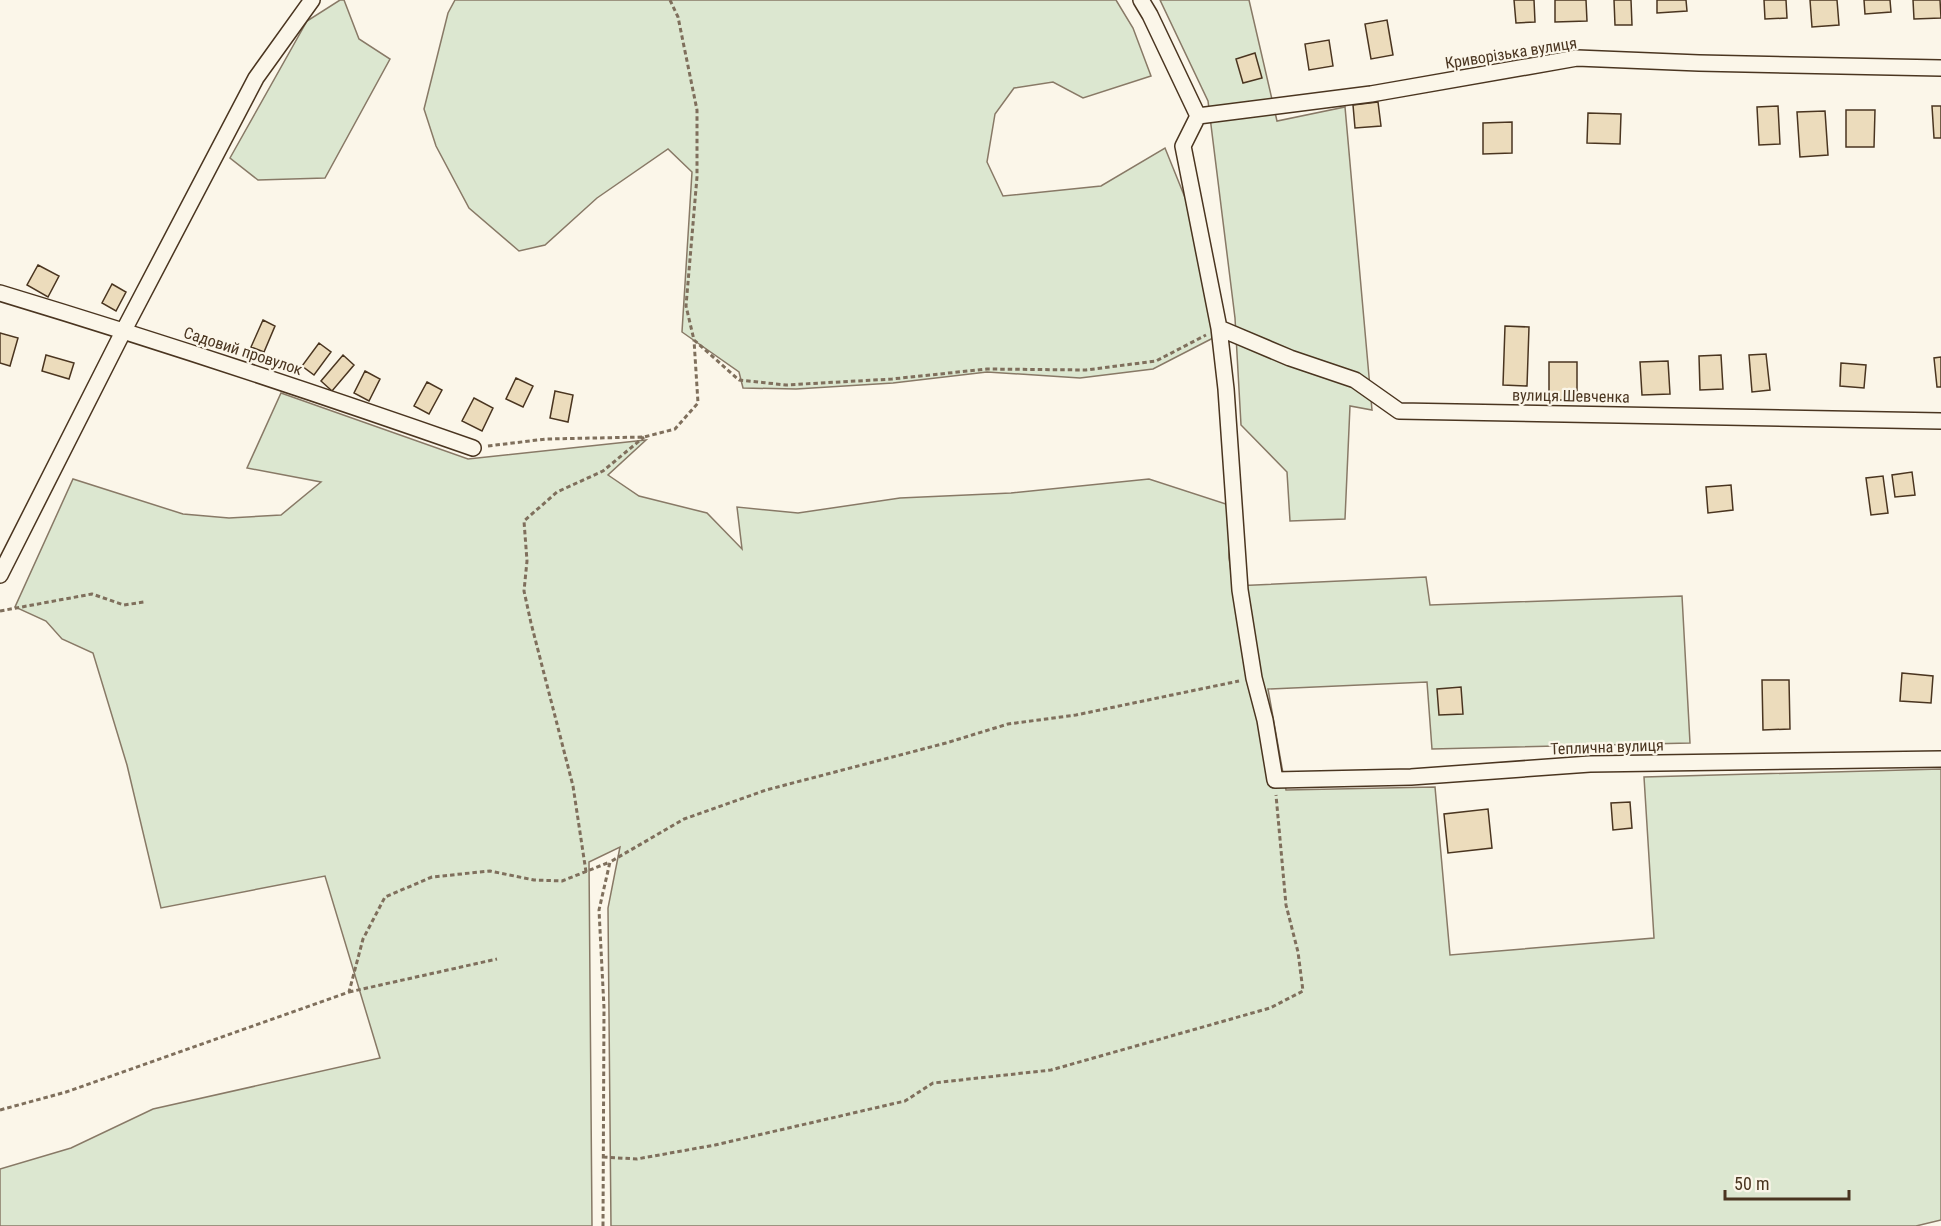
<svg xmlns="http://www.w3.org/2000/svg" width="1941" height="1226" viewBox="0 0 1941 1226" font-family="'Roboto Condensed',sans-serif">
  <style>
    .green { fill: #dce7d0; stroke: #887966; stroke-width: 1.5 }
    .building { fill: #ecdcbc; stroke: #4a3520; stroke-width: 1.5 }
    .lines { fill: none; stroke-linecap: round; stroke-linejoin: round }
    .minor-casing { stroke: #4a3520; stroke-width: 18 }
    .path { stroke: #7f6f5c; stroke-width: 3; stroke-dasharray: 4.5 3; stroke-linecap: butt }
    .minor { stroke: #fbf6e9; stroke-width: 15 }
    .labels { text-anchor: middle; dominant-baseline: central; stroke-width: 4.5; stroke-linejoin: round; paint-order: stroke }
    .street-label { font-size: 16px; fill: #4a3520; stroke: #fbf6e9 }
  </style>
  <rect width="100%" height="100%" fill="#fbf6e9"/>
  <path class="green" d="M340,0h4l15,39 31,20 -65,119 -67,2 -28,-22 77,-137z
    M455,0h661l17,28 18,48 -68,22 -30,-16 -39,6 -19,26 -8,48 16,34 98,-10 64,-38 23,57 27,132 -62,32 -73,9 -93,-6 -94,11 -97,6 -53,-1 -4,-16 -57,-40 10,-160 -24,-23 -71,49 -52,47 -26,6 -50,-43 -33,-62 -12,-37 24,-96z
    M1160,0h89l28,121 68,-14 27,303 -22,-4 -5,113 -55,2 -3,-49 -46,-47 -6,-107 -27,-217z
    M281,393l187,66 178,-19 -38,35 31,21 68,17 35,36 -5,-42 61,6 102,-15 111,-5 138,-14 80,26v53l4,28 193,-9 4,28 252,-9 8,147 -258,6 -5,-67 -159,7 18,101 149,-3 15,168 204,-17 -10,-161 297,-8v451l-25,6h-1305l-3,-318 12,-61 -31,15 3,364h-592v-57l71,-21 82,-39 227,-51 -55,-182 -164,32 -34,-143 -34,-112 -31,-14 -16,-18 -31,-14 58,-128 110,35 46,4 52,-3 40,-33 -74,-14z"/>
  <path class="building" d="M1514,0h20l1,22 -19,1z
    M1555,0h31l1,21 -32,1z
    M1614,0h17l1,25h-17z
    M1657,0h29l1,11 -30,2z
    M1764,0h22l1,18 -22,1z
    M1810,0h27l2,25 -27,2z
    M1864,0h26l1,12 -26,2z
    M1913,0h27l1,18 -27,1z
    M1387,20l6,35 -22,4 -6,-35z
    M1329,40l4,26 -24,4 -4,-26z
    M1255,53l7,25 -19,5 -7,-24z
    M1378,102l3,24 -26,2 -2,-23z
    M1778,106l2,38 -21,1 -2,-38z
    M1932,106h9v32h-7z
    M1846,110h29l-1,37h-28z
    M1825,111l3,44 -28,2 -3,-45z
    M1588,113l33,1 -1,30 -33,-1z
    M1512,122v31l-29,1v-31z
    M38,265l21,11 -11,21 -21,-12z
    M112,284l14,8 -10,19 -14,-8z
    M263,320l12,6 -11,26 -13,-5z
    M1505,326l24,1 -2,59 -24,-1z
    M0,333l18,5 -8,28 -10,-3z
    M319,343l12,9 -17,23 -12,-9z
    M1766,354l4,36 -18,2 -3,-37z
    M46,355l28,8 -5,16 -27,-8z
    M343,355l11,10 -22,26 -11,-10z
    M1721,355l2,34 -23,1 -1,-34z
    M1941,357v30h-4l-3,-29z
    M1668,361l2,33 -28,1 -2,-33z
    M1549,362h28v38h-28z
    M1841,363l25,2 -2,23 -24,-2z
    M365,371l15,8 -11,22 -15,-8z
    M516,378l17,8 -10,21 -17,-8z
    M427,382l15,8 -13,24 -15,-8z
    M555,391l18,4 -5,27 -18,-4z
    M474,398l19,10 -11,23 -20,-10z
    M1912,472l3,23 -20,2 -3,-22z
    M1883,476l5,37 -17,2 -5,-37z
    M1731,485l2,25 -25,3 -2,-26z
    M1902,673l31,3 -2,27 -31,-2z
    M1762,680h27l1,49 -27,1z
    M1461,687l2,27 -24,1 -2,-26z
    M1630,802l2,26 -19,2 -2,-27z
    M1488,809l4,39 -44,5 -4,-39z"/>
  <g class="lines">
    <defs>
      <path id="minor" d="M1141,0l9,15 48,101
        M1198,116l-15,30 36,182 7,61 14,201 14,88 11,42 10,60 136,-3 179,-13 351,-5
        M1198,116l173,-22 206,-36 122,5 242,5
        M0,293c159,48 316,100 473,155
        M1219,328l71,30 65,22 44,31 542,10
        M0,575l124,-245 132,-252 56,-78"/>
    </defs>
    <use href="#minor" class="minor-casing"/>
    <path class="path" d="M670,0l8,17 19,93v67l-11,129 8,34 45,40 47,5 106,-6 95,-10 99,1 70,-9 50,-26
      M488,446l58,-7 98,-2 31,-8 23,-26 -4,-63
      M0,611l92,-17 32,11 20,-3
      M586,872l-13,-86 -42,-163 -7,-32 3,-30 -3,-40 33,-29 46,-21 41,-34
      M349,992l148,-33
      M0,1110l66,-18 283,-100 14,-53 22,-42 47,-20 58,-6 44,9 28,1 48,-19
      M603,1157l34,2 78,-14 190,-44 28,-18 118,-13 219,-62 33,-17 -5,-39 -12,-47 -10,-110
      M603,1226l1,-218 -5,-98 11,-48 74,-43 82,-29 180,-47 62,-19 68,-9 163,-34"/>
    <use href="#minor" class="minor"/>
  </g>
  <g class="labels">
    <g class="street-label">
      <text transform="translate(1511 53) rotate(-9)">Криворізька вулиця</text>
      <text transform="translate(243 351) rotate(18)">Садовий провулок</text>
      <text transform="translate(1571 396) rotate(1)">вулиця Шевченка</text>
      <text transform="translate(1607 747) rotate(-2)">Теплична вулиця</text>
    </g>
  </g>
  <path d="M1725 1190v9h124v-9" fill="none" stroke="#4a3520" stroke-width="3"/>
  <text x="1734" y="1190" font-size="18" fill="#4a3520" stroke="#fbf6e9" stroke-width="4.5" paint-order="stroke">50 m</text>
</svg>
